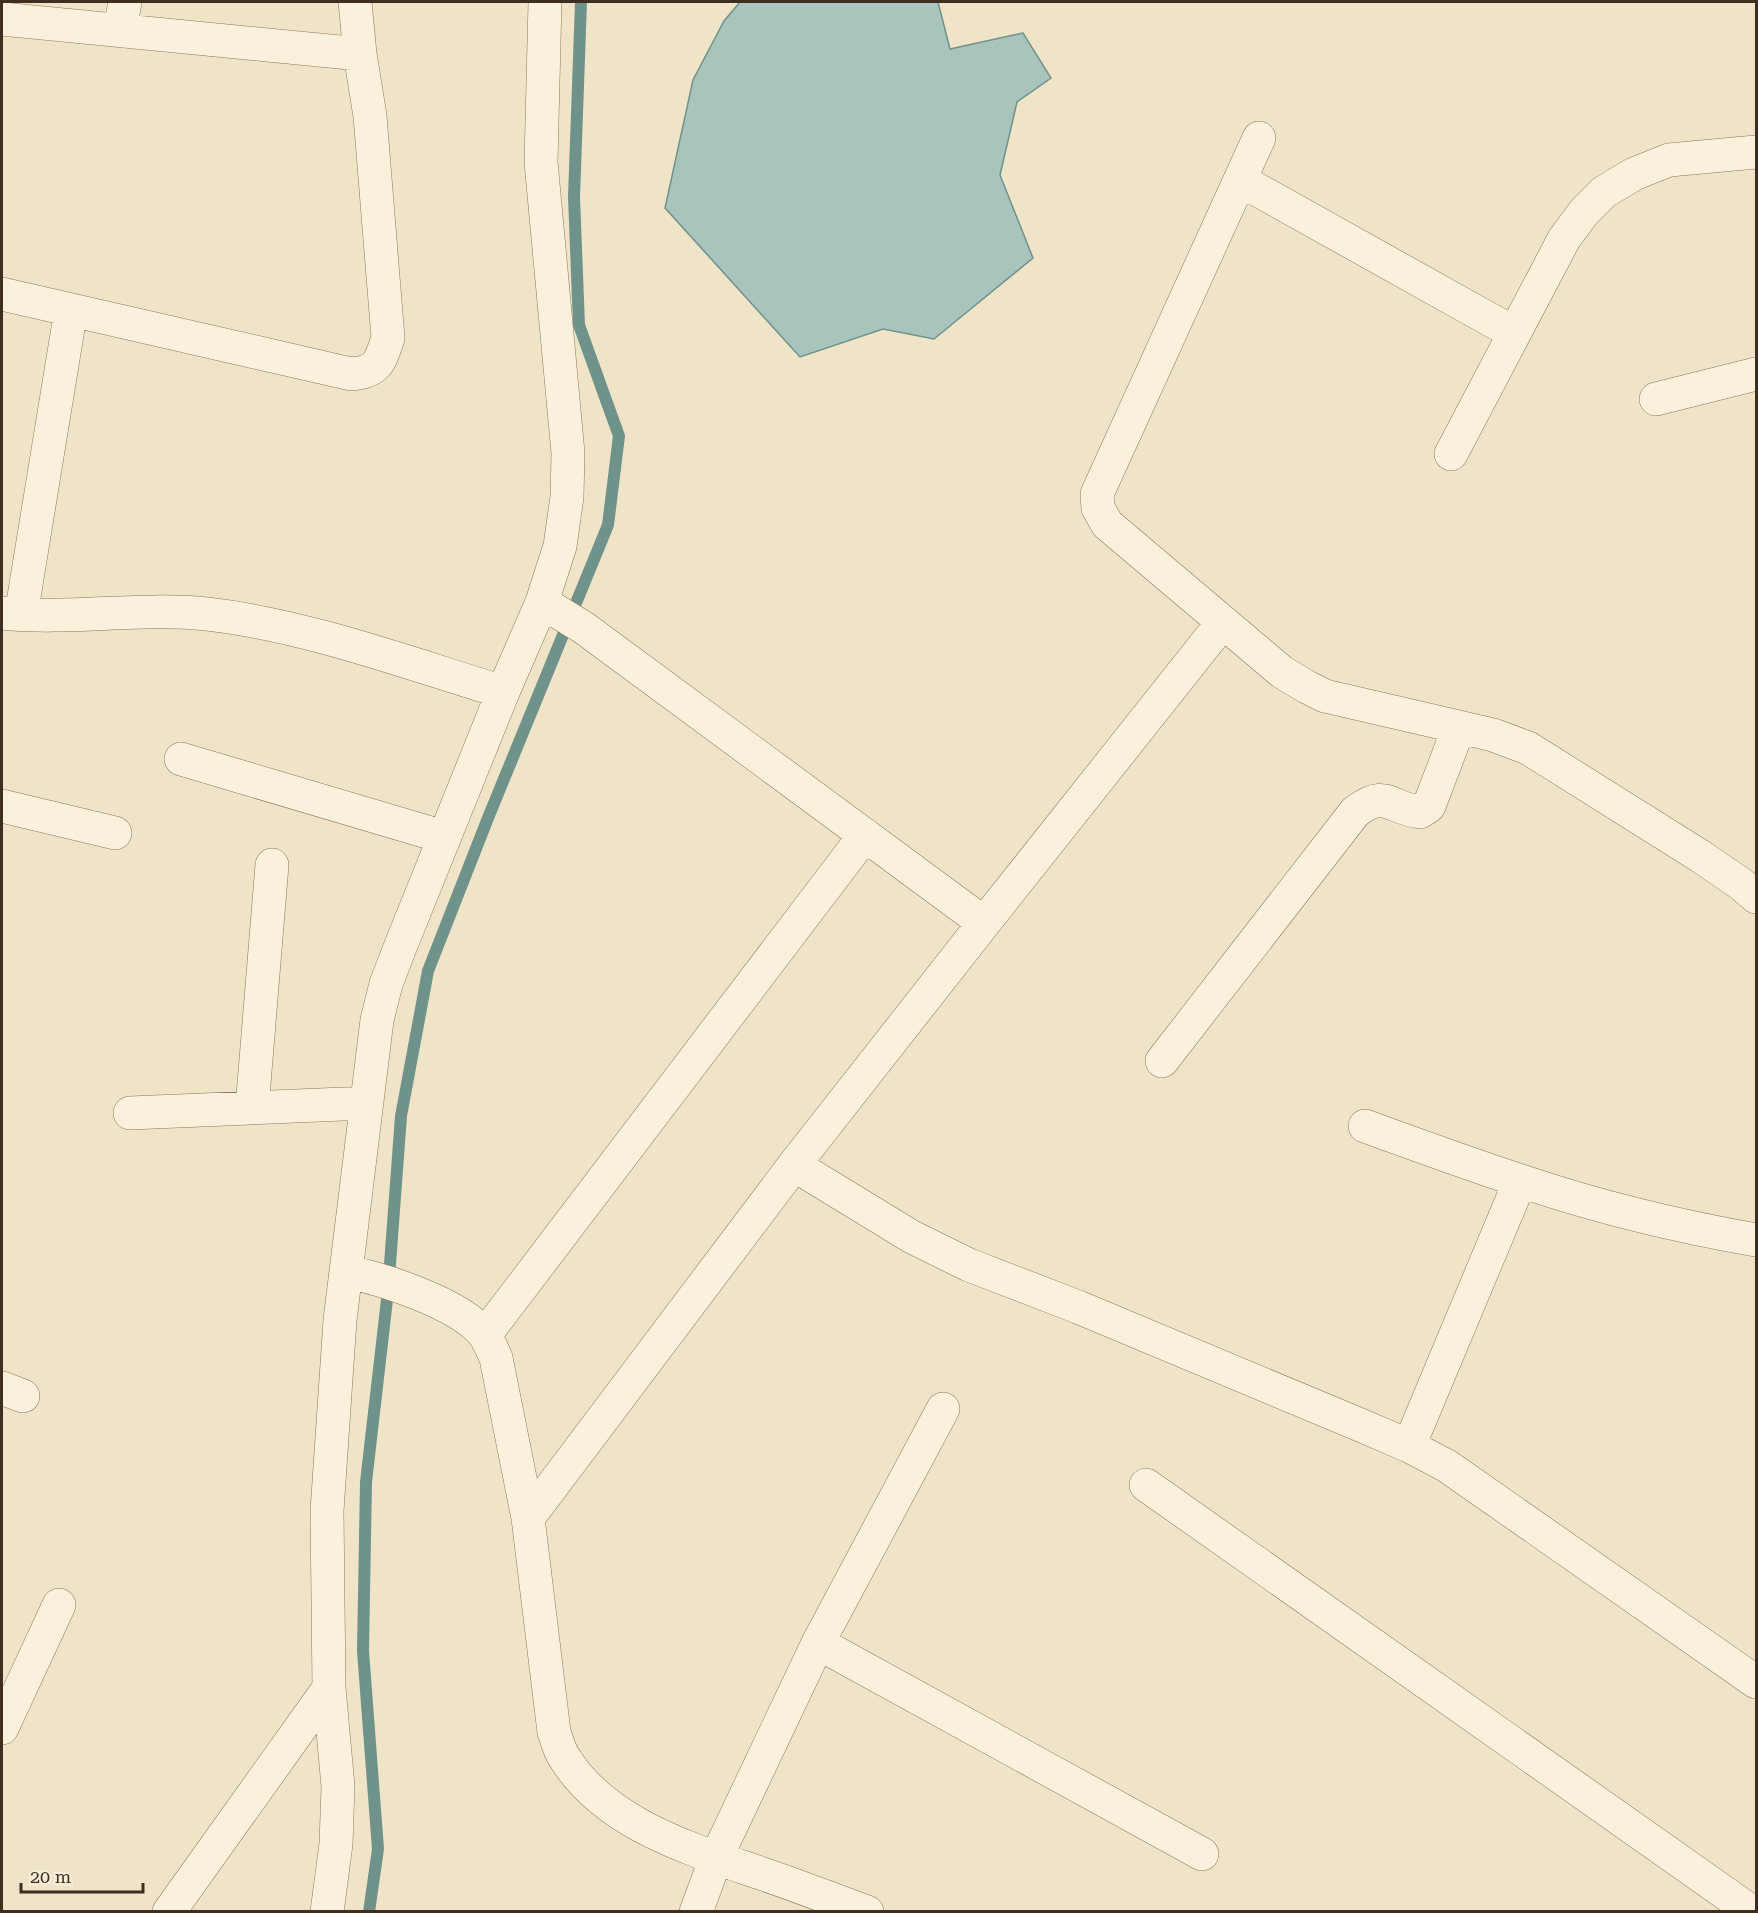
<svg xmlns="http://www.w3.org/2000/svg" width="1758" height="1913" viewBox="0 0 1758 1913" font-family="'Roboto Serif',serif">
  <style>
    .water { fill: #a9c4bc; stroke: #6f938a; stroke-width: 1.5 }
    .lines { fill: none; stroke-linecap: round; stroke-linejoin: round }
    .stream { stroke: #6f938a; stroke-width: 12 }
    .minor-casing { stroke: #8d765c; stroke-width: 34 }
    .minor { stroke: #faf1dc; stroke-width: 33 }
  </style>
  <rect width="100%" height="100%" fill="#f0e4c8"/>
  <path class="water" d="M740,2h198l12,47 73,-16 28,45 -34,24 -17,73 33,83 -99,81 -51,-10 -83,28 -135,-149 28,-128 31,-59z"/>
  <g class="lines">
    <path class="stream" d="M369,1912l9,-63 -15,-198 3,-169 22,-191 13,-175 27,-145 60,-153 120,-293 11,-89 -40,-111 -5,-128 7,-195"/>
    <defs>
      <path id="minor" d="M2,19l358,35
        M120,30l5,-28
        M1259,138l-162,356 1,14 9,16 175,148 25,15 18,9 134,31 34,8 35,13 172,108 41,28 15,13
        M1240,180l274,153
        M2,294l349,80c27,-2 29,-12 37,-36l-18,-222 -10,-62 -5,-52
        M1656,399l100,-25
        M1451,454l113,-215 20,-27 20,-20 30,-18 35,-14 87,-8
        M542,602l42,26 400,295
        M2,613c68,7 137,-6 205,1 98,11 201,49 296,78
        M21,615l50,-305
        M181,759l263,78
        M2,806l113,27
        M1162,1061l193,-249c31,-24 33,-4 65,0l9,-6 30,-79
        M252,1108l20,-243
        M130,1113l237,-10
        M1365,1126c52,19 104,38 156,55 77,26 155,45 235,59
        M794,1165l118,72 57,28 109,42 287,120 44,19 38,20 309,216
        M347,1272c37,7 112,32 136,61 6,7 9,17 13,25l32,160 26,214c3,8 5,18 10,25 41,67 126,92 196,116 36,12 71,26 107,39
        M485,1335l380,-500
        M2,1388l21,8
        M1409,1446l111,-265
        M1146,1485l606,427
        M528,1518l266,-353 190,-242 239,-301
        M818,1643l384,211
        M2,1728l57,-123
        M169,1912l160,-224
        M327,1912l9,-68 2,-58 -9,-98 -2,-177 13,-191 37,-300 9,-36 13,-34 104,-258 39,-90 18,-56 7,-49 1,-44 -27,-291 4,-160
        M696,1912l20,-54 102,-215 125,-234"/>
    </defs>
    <use href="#minor" class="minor-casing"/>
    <use href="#minor" class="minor"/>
  </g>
  <rect width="1758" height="1913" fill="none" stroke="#3d2e20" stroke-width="6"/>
  <path d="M21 1883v9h122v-9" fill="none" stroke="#3d2e20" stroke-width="3"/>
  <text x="30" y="1883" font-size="18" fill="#3d2e20" stroke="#f7eed8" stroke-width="4.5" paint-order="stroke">20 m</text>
</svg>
